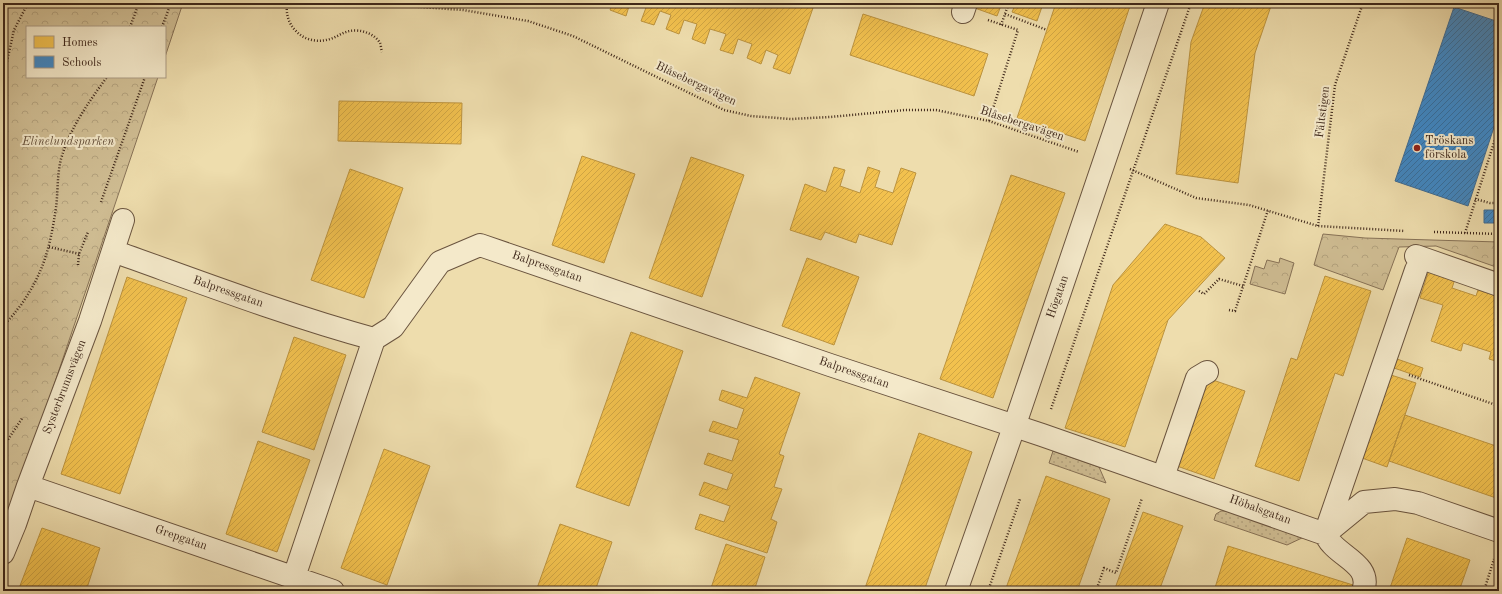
<svg xmlns="http://www.w3.org/2000/svg" width="1502" height="594" viewBox="0 0 1502 594" font-family="'Old Standard TT',serif">
  <style>
    .grass { fill: url(#grass-dots); stroke: #877257 }
    .forest { fill: url(#forest-crowns); stroke: #877257 }
    .homes { fill: url(#homes-hatch); stroke: #bc933e }
    .schools { fill: url(#schools-hatch); stroke: #3f6b92 }
    .lines { fill: none; stroke-linecap: round; stroke-linejoin: round }
    .minor-casing { stroke: #6a543f; stroke-width: 24 }
    .path { stroke: #3e271a; stroke-width: 2.5; stroke-dasharray: 1 2; stroke-linecap: butt }
    .minor { stroke: #f4e9ca; stroke-width: 22 }
    .poi-dot { fill: #8f2418; stroke: #f4e9ca; stroke-width: 1.5 }
    .labels { text-anchor: middle; dominant-baseline: central; stroke-width: 4; stroke-linejoin: round; paint-order: stroke }
    .street-label { font-size: 12px; fill: #3e271a; stroke: #f4e9ca }
    .poi-label { font-size: 12px; fill: #3e271a; stroke: #f4e9ca; text-anchor: start }
    .park-label { font-size: 12px; font-style: italic; fill: #624d38; stroke: #f4e9ca }
  </style>
  <defs>
    <pattern id="grass-dots" width="8" height="8" patternUnits="userSpaceOnUse"><rect width="8" height="8" fill="#d0be94"/><path d="M2 2h.1M6 6h.1" fill="none" stroke="#b4a37f" stroke-width="1.8" stroke-linecap="round"/></pattern>
    <pattern id="forest-crowns" width="20" height="18" patternUnits="userSpaceOnUse"><rect width="20" height="18" fill="#d0be94"/><path d="M2 6a3 3 0 1 1 6 0M12 15a3 3 0 1 1 6 0" fill="none" stroke="#b4a37f"/></pattern>
    <pattern id="homes-hatch" width="6" height="6" patternUnits="userSpaceOnUse"><rect width="6" height="6" fill="#f2c14e"/><path d="M-1 1l2-2M0 6l6-6M5 7l2-2" fill="none" stroke="#d1a644"/></pattern>
    <pattern id="schools-hatch" width="6" height="6" patternUnits="userSpaceOnUse"><rect width="6" height="6" fill="#3f88c5"/><path d="M-1 1l2-2M0 6l6-6M5 7l2-2" fill="none" stroke="#366f9f"/></pattern>
  </defs>
  <rect width="100%" height="100%" fill="#eeddad"/>
  <filter id="stains"><feTurbulence type="fractalNoise" baseFrequency=".005" numOctaves="4"/><feColorMatrix values="0 0 0 0 .2 0 0 0 0 .09 0 0 0 0 .02 0 0 0 .5 -.17"/></filter>
  <radialGradient id="worn" r=".72"><stop offset=".6" stop-color="#630" stop-opacity="0"/><stop offset="1" stop-color="#630" stop-opacity=".3"/></radialGradient>
  <path class="grass" d="M1053,451l46,16 7,16 -57,-20z
    M1221,511h5l78,26 -17,8 -73,-25 2,-6z"/>
  <path class="forest" d="M3,3h180l-18,54v-30h-138v50h131l-155,459z
    M1323,234l42,4 134,4v26l-63,-22 -37,1 -16,43 -69,-25z
    M1280,258l14,5 -9,31 -35,-10 5,-18 9,3 3,-9 12,3z"/>
  <path class="homes" d="M613,3h17l-4,13 -16,-6z
    M639,3h159l15,5 -23,66 -17,-6 5,-13 -12,-5 -5,14 -14,-6 5,-14 -14,-5 -5,15 -13,-4 6,-16 -6,-2 -10,-3 -5,15 -13,-5 5,-15 -13,-4 -5,14 -13,-5 5,-14 -11,-4 -6,14 -13,-4 6,-16z
    M974,3h28l-5,13 -25,-9z
    M1016,3l27,1 -6,17 -25,-9z
    M1056,3h75l-46,138 -68,-23z
    M1205,3h67l-17,50 -17,130 -62,-9 15,-132z
    M863,14l125,40 -14,42 -124,-41z
    M339,101l123,2 -1,41 -123,-3z
    M582,156l53,18 -31,89 -52,-18z
    M691,157l53,18 -42,122 -53,-19z
    M834,167l11,3 -5,16 20,7 8,-26 12,4 -5,16 18,6 8,-25 15,5 -24,72 -33,-11 -3,9 -31,-11 -4,8 -31,-10 15,-46 21,8z
    M350,169l53,19 -39,110 -53,-18z
    M1011,175l54,18 -72,205 -53,-19z
    M1165,224l36,13 24,21 -57,62 -43,127 -60,-19 48,-143z
    M807,258l52,19 -25,68 -52,-19z
    M1430,267l26,9 -4,12 24,8 2,-6 21,7v65l-10,-3 2,-7 -28,-9 -2,8 -30,-10 12,-36 -23,-7z
    M1325,276l46,15 -28,85 -8,-3 -36,108 -44,-15 36,-108 6,2z
    M127,277l60,21 -67,196 -59,-20z
    M631,332l52,19 -54,155 -53,-19z
    M294,337l52,18 -32,95 -52,-18z
    M1397,359l26,9 -3,9 -26,-9z
    M1391,375l25,8 -29,84 -25,-9z
    M755,377l45,16 -21,61 5,2 -10,31 8,2 -11,30 6,3 -10,31 -72,-24 5,-15 24,8 6,-16 -31,-11 5,-13 23,8 6,-16 -29,-10 4,-11 24,8 7,-21 -30,-9 4,-10 24,8 7,-20 -25,-9 3,-10 25,8z
    M1204,377l41,14 -31,88 -40,-14z
    M1405,415l94,32v52l-110,-38z
    M919,433l53,19 -48,139h-60z
    M258,441l52,19 -33,92 -51,-18z
    M384,449l46,17 -43,119 -46,-17z
    M1046,476l64,23 -33,92h-72z
    M1143,512l40,14 -24,65h-45z
    M560,524l52,18 -17,49h-59z
    M42,528l58,20 -14,43h-68z
    M1407,538l63,22 -11,31h-70z
    M726,544l39,13 -11,34h-44z
    M1228,546l125,39 -2,6h-137z"/>
  <path class="schools" d="M1454,7l45,15v90l-31,94 -73,-25z
    M1484,210h15v13h-15z"/>
  <g class="lines">
    <defs>
      <path id="minor" d="M963,12l3,-9
        M113,251c87,31 173,64 261,88l19,-12 47,-65 40,-17 350,120 212,70 283,99 39,-32 31,-3 23,4 81,28
        M1416,256l83,29
        M1163,477l34,-99 10,-6
        M28,486l305,105
        M3,553l12,-29 13,-38 62,-165 33,-101
        M294,577l80,-238
        M956,591l58,-164 144,-424
        M1363,591c9,-24 -19,-33 -31,-47 -3,-3 -5,-7 -7,-10l91,-264"/>
    </defs>
    <use href="#minor" class="minor-casing"/>
    <path class="path" d="M287,3c-1,11 1,20 9,28 8,9 22,12 34,8 7,-2 13,-7 20,-8 10,-2 24,2 30,12 1,2 1,6 2,9
      M331,3l8,2 67,1 57,4 65,11 45,15 151,74 27,6 40,3 39,-2 75,-7h31l53,11 90,31
      M439,3l1,5
      M1005,14l42,16
      M988,20l30,10 -29,91
      M1001,25l8,-22
      M130,27l9,-24
      M162,27l9,-24
      M3,79l11,-49 14,-27
      M1130,169l66,29 53,7 69,21 87,5
      M1475,199l15,4h9
      M101,202l44,-125
      M1318,226l17,-141 28,-82
      M1434,232l65,2
      M1465,233l34,-106
      M49,247l31,7
      M78,265l1,-11 9,-22
      M1199,291l5,3 15,-15 24,7
      M1229,310l6,1 33,-101
      M3,325c7,-5 12,-13 18,-20 23,-33 29,-58 35,-97 2,-16 1,-33 5,-49 9,-31 27,-56 46,-82
      M1409,375l90,31
      M1051,409l140,-406
      M3,447l20,-30
      M988,591l32,-92
      M1096,591l8,-23 12,5 26,-75
      M1484,591l10,-32"/>
    <use href="#minor" class="minor"/>
  </g>
  <circle class="poi-dot" cx="1417" cy="148" r="4"/>
  <g class="labels">
    <g class="street-label">
      <text transform="translate(696 84) rotate(25)">Blåsebergavägen</text>
      <text transform="translate(1323 112) rotate(-83)">Fältstigen</text>
      <text transform="translate(1022 124) rotate(18)">Blåsebergavägen</text>
      <text transform="translate(547 267) rotate(19)">Balpressgatan</text>
      <text transform="translate(228 292) rotate(19)">Balpressgatan</text>
      <text transform="translate(1058 297) rotate(-71)">Högatan</text>
      <text transform="translate(854 373) rotate(19)">Balpressgatan</text>
      <text transform="translate(65 387) rotate(-69)">Systerbrunnsvägen</text>
      <text transform="translate(1260 510) rotate(20)">Höbalsgatan</text>
      <text transform="translate(181 538) rotate(19)">Grepgatan</text>
    </g>
    <g class="poi-label">
      <text x="1425" y="141">Tröskans<tspan x="1425" dy="14">förskola</tspan></text>
    </g>
    <g class="park-label">
      <text x="68" y="142">Elinelundsparken</text>
    </g>
  </g>
  <rect width="1502" height="594" fill="none" stroke="#eeddad" stroke-width="16"/>
  <rect x="4" y="4" width="1494" height="586" fill="none" stroke="#3e271a" stroke-width="2"/>
  <rect x="8" y="8" width="1486" height="578" fill="none" stroke="#3e271a"/>
  <rect x="26" y="26" width="140" height="52" fill="#f4e9ca" stroke="#ab9b84"/>
  <rect x="34" y="36" width="20" height="12" fill="#f2c14e" stroke="#ab9b84"/>
  <text x="62" y="46" font-size="12" fill="#3e271a">Homes</text>
  <rect x="34" y="56" width="20" height="12" fill="#3f88c5" stroke="#ab9b84"/>
  <text x="62" y="66" font-size="12" fill="#3e271a">Schools</text>
  <rect width="100%" height="100%" filter="url(#stains)"/>
  <rect width="100%" height="100%" fill="url(#worn)"/>
</svg>
